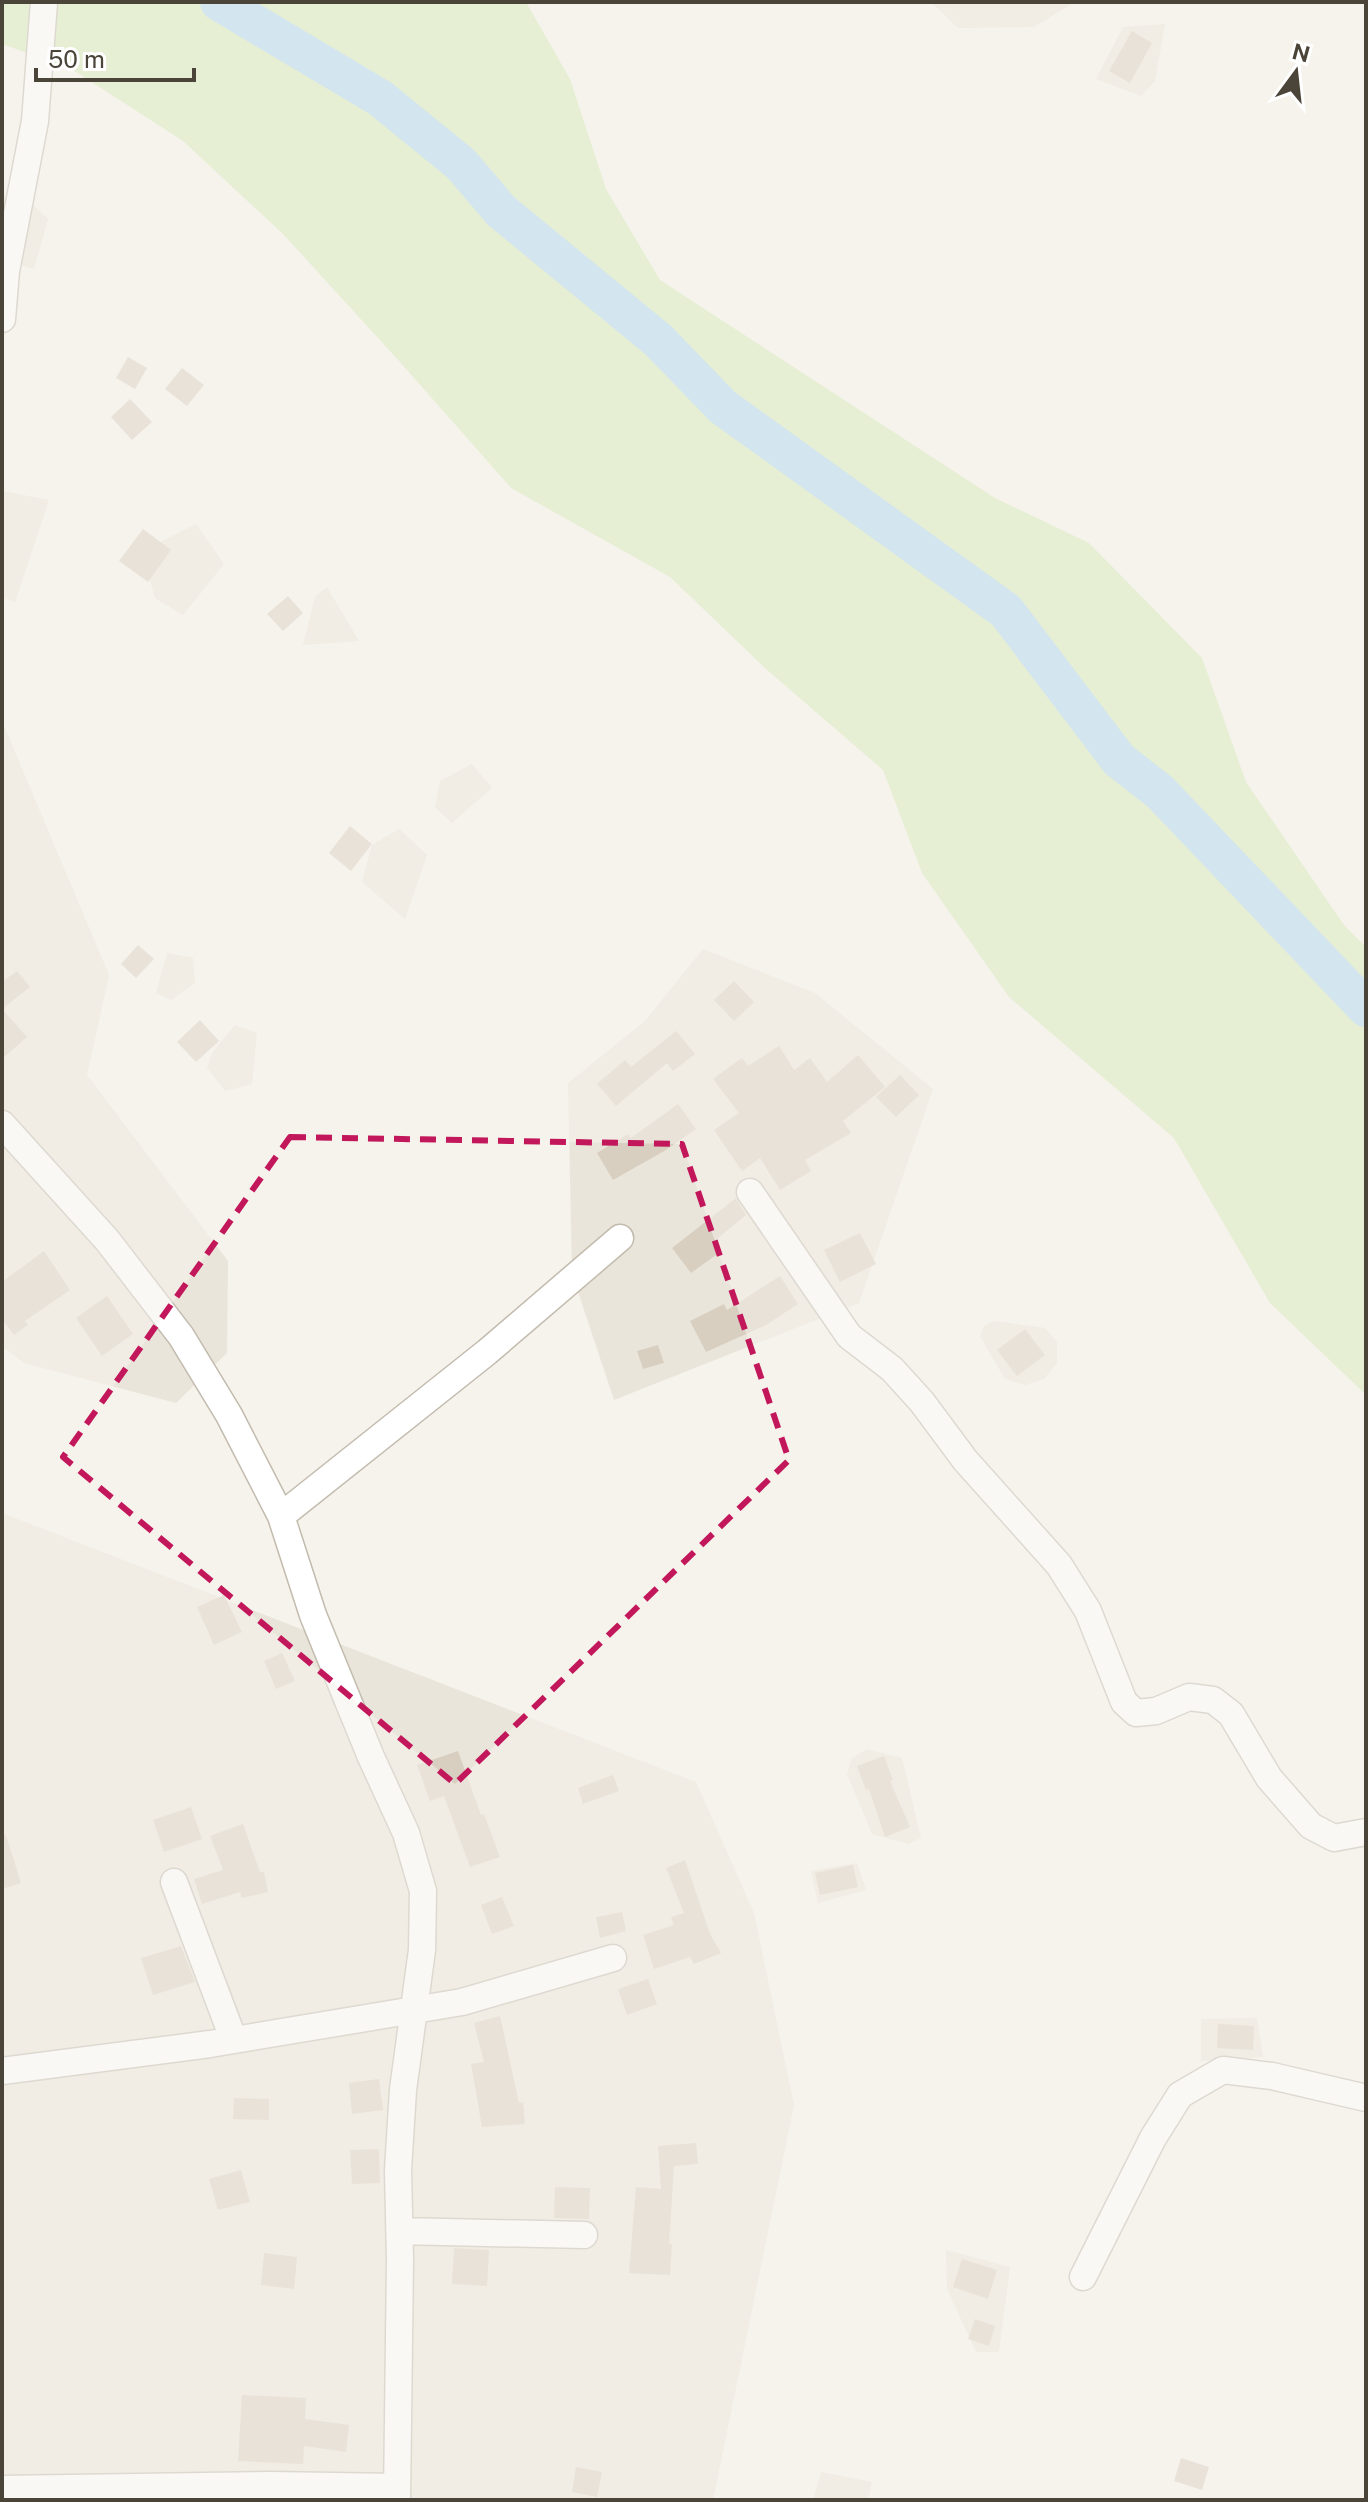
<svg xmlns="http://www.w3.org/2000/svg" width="1368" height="2502" viewBox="0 0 1368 2502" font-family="'Public Sans',sans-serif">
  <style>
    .residential { fill: #eae5da }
    .green { fill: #d2eab5 }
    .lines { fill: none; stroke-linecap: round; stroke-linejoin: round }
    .river { stroke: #a9d4f2; stroke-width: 38 }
    .building { fill: #d8cfc1 }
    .minor-casing { stroke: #c2bbae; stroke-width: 29 }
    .minor { stroke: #fff; stroke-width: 26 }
    .marked { fill: none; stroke: #c2185b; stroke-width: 6; stroke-dasharray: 16 10; stroke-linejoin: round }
  </style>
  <rect width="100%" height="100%" fill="#f6f3ec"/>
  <path class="residential" d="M931,2h144l-41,25 -76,1z
    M1165,24l-10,57 -14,15 -45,-17 27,-52z
    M2,195l22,1 24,23 -14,50 -32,-10z
    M2,491l47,9 -34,102 -13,-4z
    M196,524l28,40 -41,51 -28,-17 -13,-47z
    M327,587l32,54 -56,4 12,-48z
    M2,721l107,254 -22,100 141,186 -1,92 -51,50 -152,-40 -22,-17z
    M472,764l20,24 -40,35 -17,-16 5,-26z
    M399,829l28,26 -22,64 -43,-37 10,-37z
    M703,949l112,44 118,96 -74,214 -245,97 -42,-126 -4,-191 77,-62z
    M167,953l26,5 2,25 -24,17 -15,-7z
    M235,1025l22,8 -5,51 -27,7 -18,-23 5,-15z
    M994,1321l51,7 12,14v21l-13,16 -19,6 -20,-6 -25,-43 4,-10z
    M2,1513l694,269 58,131 40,192 -81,395h-711z
    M867,1749l35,9 19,80 -13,6 -36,-10 -25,-60 5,-16z
    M857,1863l9,27 -48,13 -7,-32z
    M1257,2018l6,39 -62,4v-42z
    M946,2250l64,17 -11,85h-23l-29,-63z
    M821,2472l51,10 -4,18h-55z"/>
  <path class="green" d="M2,2h524l44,77 36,110 54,91 335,218 94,45 113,115 44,124 98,143 22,22v448l-96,-92 -96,-165 -165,-141 -87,-124 -39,-103 -117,-101 -96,-92 -159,-89 -111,-126 -117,-128 -100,-93 -113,-73 -68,-24z"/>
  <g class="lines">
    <path class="river" d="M219,2l161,96 81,66 40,47 157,129 65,67 283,204 113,149 41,32 206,216"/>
  </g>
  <path class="building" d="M1132,31l20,12 -22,40 -21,-12z
    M128,357l19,11 -12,21 -19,-11z
    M182,368l22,17 -17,21 -22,-17z
    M130,399l22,23 -20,18 -21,-23z
    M143,529l28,21 -23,32 -29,-21z
    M288,596l15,17 -20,18 -16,-17z
    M350,826l22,18 -21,27 -22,-18z
    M138,945l16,14 -18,19 -15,-14z
    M17,971l13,16 -28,22 25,28 -25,22v-77z
    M734,981l20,21 -20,19 -20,-21z
    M200,1020l19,21 -23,21 -19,-20z
    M676,1031l19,23 -22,17 -6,-8 -51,43 -19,-22 28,-24 6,7z
    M779,1046l15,24 16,-12 17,24 31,-27 27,32 -42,34 8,12 -46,27 6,11 -31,19 -20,-32 -18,13 -28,-41 25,-17 -26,-34 29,-21 6,8z
    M900,1075l19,20 -23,22 -20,-20z
    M678,1104l18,25 -30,21 -53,30 -16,-27 31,-19 3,4z
    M736,1198l10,17 -34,28 7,10 -28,20 -19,-25z
    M860,1233l16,31 -36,18 -16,-32z
    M44,1251l26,39 -45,31 3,4 -14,10 -12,-16v-37z
    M780,1276l18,28 -32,21 -60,27 -16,-31 34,-17 3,6z
    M107,1296l26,38 -31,22 -26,-38z
    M1025,1329l20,26 -28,21 -20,-26z
    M658,1345l6,18 -21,6 -6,-18z
    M224,1595l18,37 -28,13 -17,-38z
    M282,1653l13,28 -19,8 -12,-28z
    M458,1751l23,64 3,-1 16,43 -30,10 -26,-71 -14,5 -13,-36z
    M884,1756l9,24 -3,1 20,46 -25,10 -16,-48 -3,1 -9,-24z
    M613,1775l6,16 -36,13 -5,-16z
    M191,1807l11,32 -38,13 -11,-32z
    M243,1824l17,48h4l4,20 -26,6 -2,-6 -38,12 -8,-25 29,-9 -13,-34z
    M6,1835l15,48 -19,6v-53z
    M685,1860l25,74 11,19 -27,11 -4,-7 -36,12 -11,-34 31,-10 -3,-8 13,-4 -18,-45z
    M853,1865l5,22 -38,8 -5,-22z
    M502,1897l12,29 -22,8 -11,-29z
    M622,1912l4,19 -26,7 -4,-21z
    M181,1946l14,36 -42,13 -12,-37z
    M648,1979l9,25 -30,11 -9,-26z
    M500,2016l19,87 4,-1 2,22 -43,3 -11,-63 13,-2 -10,-39z
    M1218,2024l36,2 -1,24 -36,-2z
    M379,2079l4,31 -31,4 -3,-31z
    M234,2098l35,1v21l-36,-1z
    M696,2143l2,21 -24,2 -5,78h3l-2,31 -41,-2 7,-86 25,2 -3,-43z
    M379,2149l1,34 -28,1 -2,-34z
    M241,2170l9,32 -32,8 -9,-31z
    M555,2187l35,1 -1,31 -35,-1z
    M454,2248l35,2 -2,36 -35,-2z
    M264,2253l33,4 -3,32 -33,-4z
    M962,2259l35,11 -9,29 -35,-12z
    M975,2319l20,7 -6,20 -21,-7z
    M242,2395l64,3 -1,21 44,6 -3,27 -42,-6 -1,18 -65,-3z
    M1181,2458l28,9 -7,23 -28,-9z
    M576,2467l26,5 -5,25 -25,-5z"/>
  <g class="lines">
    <defs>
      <path id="minor" d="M2,319l4,-48 29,-150 9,-119
        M2,1124l105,116 74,96 48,79 52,101 32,99 58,142 35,76 17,58 -1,59 -19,140 -5,80 2,90 -3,240
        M750,1192l99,144 43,33 30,33 43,58 94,105 29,46 36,91 12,11 20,-2 33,-14 24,3 18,14 38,64 42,48 23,12 32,-6
        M281,1516l206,-164 133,-114
        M174,1882l59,156
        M2,2071l208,-27 252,-42 151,-44
        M400,2231l184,4
        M1083,2277l70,-139 27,-43 43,-25 49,6 94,22
        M2,2489l267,-4 128,2"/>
    </defs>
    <use href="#minor" class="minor-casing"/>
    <use href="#minor" class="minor"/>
  </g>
  <path d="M0 0H1368V2502H0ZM290,1137l392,7 107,316 -334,324 -392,-327z" fill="#f6f3ec" fill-opacity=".55" fill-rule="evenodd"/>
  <path class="marked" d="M290,1137l392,7 107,316 -334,324 -392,-327z"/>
  <rect width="1368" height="2502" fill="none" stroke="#4b4439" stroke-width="8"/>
  <g transform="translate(1296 72) rotate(15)" stroke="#ffffff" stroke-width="6" paint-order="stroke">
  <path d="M0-6L14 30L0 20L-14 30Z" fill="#4b4439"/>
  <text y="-12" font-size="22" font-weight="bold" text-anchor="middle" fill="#4b4439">N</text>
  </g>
  <path d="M36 68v12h158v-12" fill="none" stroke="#4b4439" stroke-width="4"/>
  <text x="48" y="68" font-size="24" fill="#4b4439" stroke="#ffffff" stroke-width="6" paint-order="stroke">50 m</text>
</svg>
